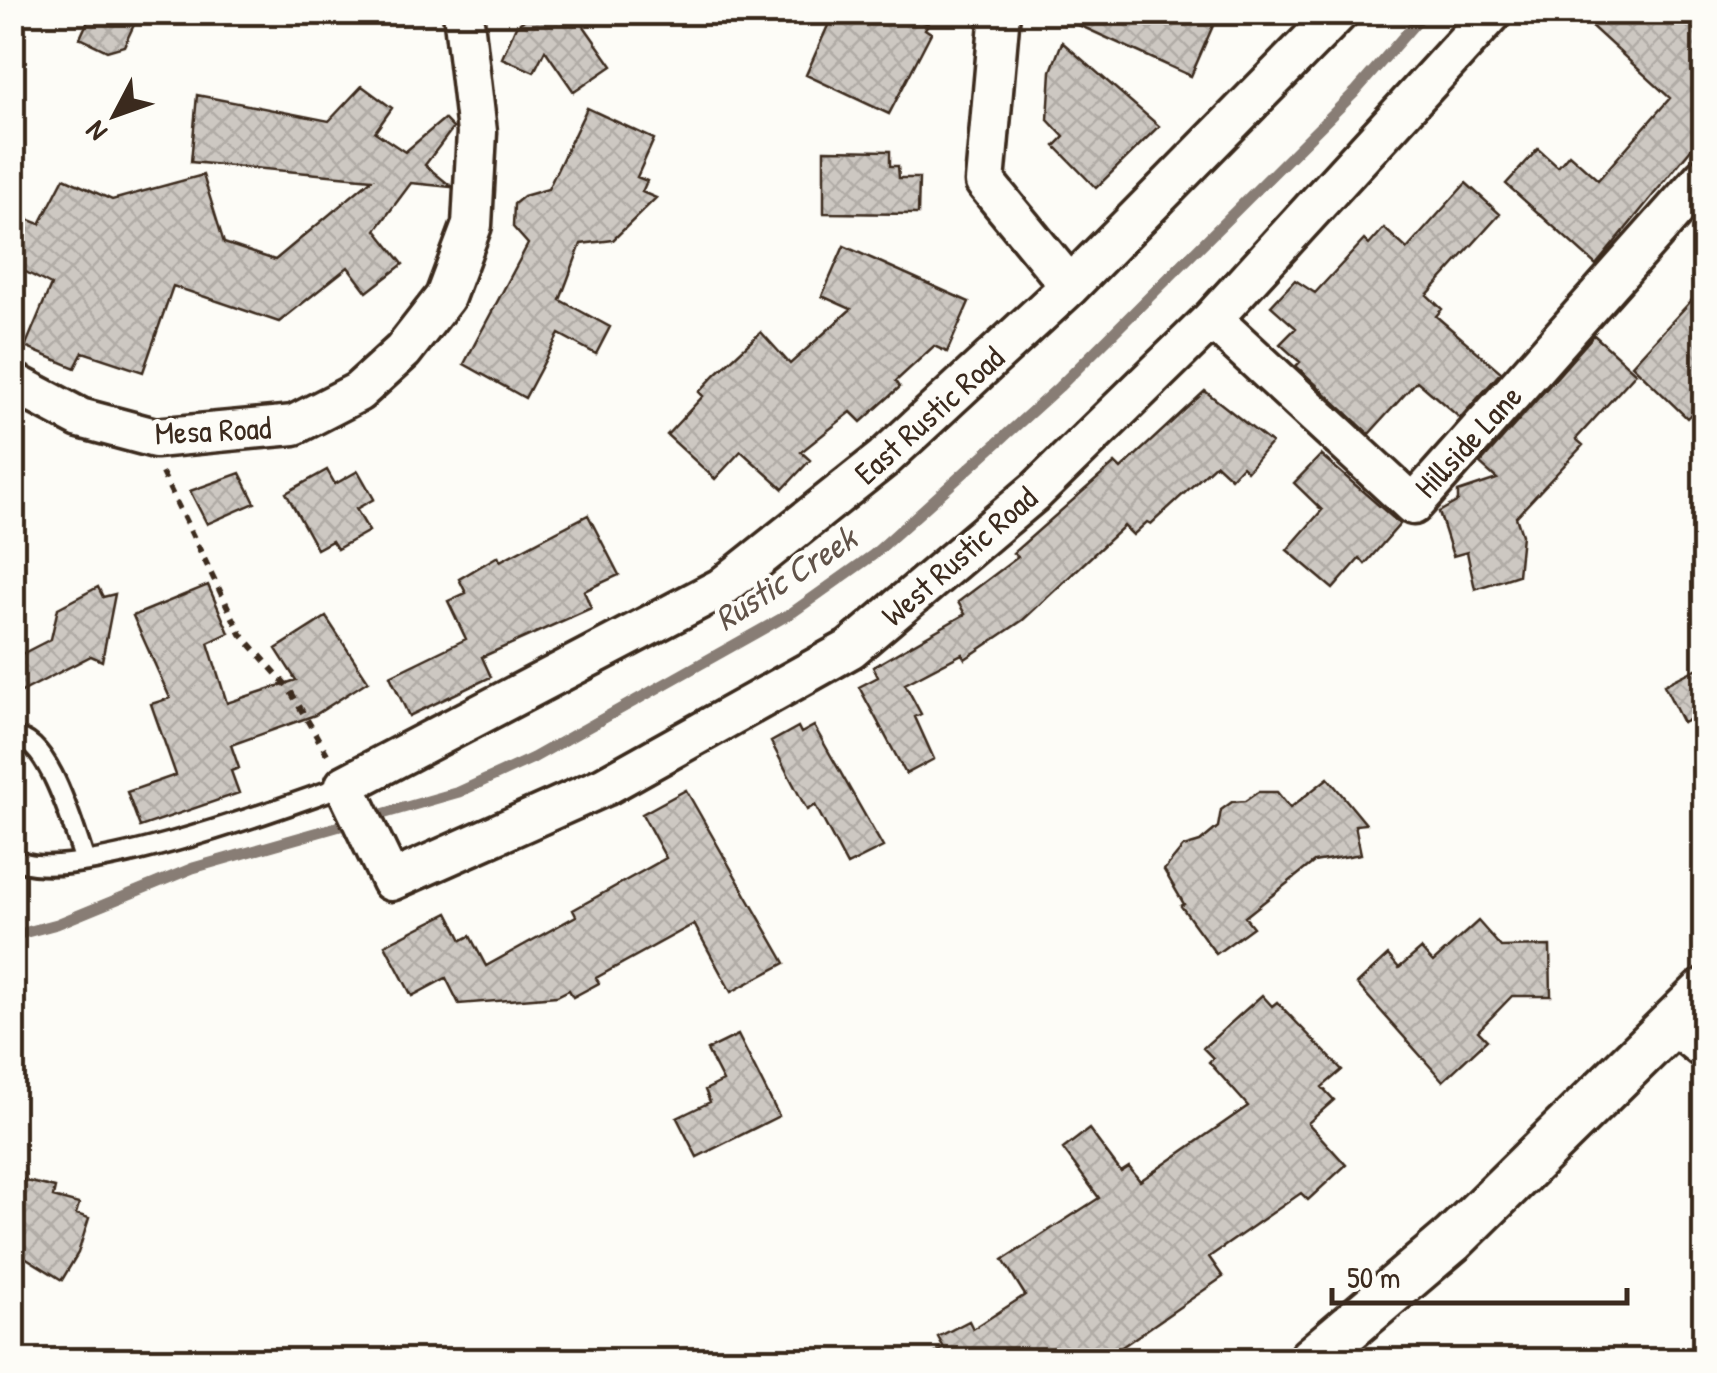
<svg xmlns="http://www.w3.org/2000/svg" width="1717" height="1373" viewBox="0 0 1717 1373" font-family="'Patrick Hand',sans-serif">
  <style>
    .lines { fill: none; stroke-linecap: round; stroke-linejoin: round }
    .stream { stroke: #887d74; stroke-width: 11 }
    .building { fill: url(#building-cross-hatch); stroke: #3b2a1e; stroke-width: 2.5 }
    .service-casing { stroke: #3b2a1e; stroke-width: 25 }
    .minor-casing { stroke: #3b2a1e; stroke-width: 45 }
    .tertiary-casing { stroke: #3b2a1e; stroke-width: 52 }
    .path { stroke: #3b2a1e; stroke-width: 6; stroke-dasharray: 8 8; stroke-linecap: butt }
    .service { stroke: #fdfcf7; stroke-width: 18 }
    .minor { stroke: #fdfcf7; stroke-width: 38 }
    .tertiary { stroke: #fdfcf7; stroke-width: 45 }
    .labels { text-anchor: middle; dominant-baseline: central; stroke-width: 9; stroke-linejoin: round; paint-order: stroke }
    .street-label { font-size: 32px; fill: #3b2a1e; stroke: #fdfcf7 }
    .water-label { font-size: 35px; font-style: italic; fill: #615349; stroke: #fdfcf7 }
  </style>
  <defs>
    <pattern id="building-cross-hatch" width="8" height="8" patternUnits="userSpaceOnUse" patternTransform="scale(2.5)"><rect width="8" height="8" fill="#cdc8c2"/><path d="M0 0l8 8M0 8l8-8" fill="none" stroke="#b1aca6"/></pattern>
  </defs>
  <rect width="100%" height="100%" fill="#fdfcf7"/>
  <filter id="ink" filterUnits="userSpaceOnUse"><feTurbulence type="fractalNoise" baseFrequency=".01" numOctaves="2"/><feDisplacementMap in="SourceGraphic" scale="20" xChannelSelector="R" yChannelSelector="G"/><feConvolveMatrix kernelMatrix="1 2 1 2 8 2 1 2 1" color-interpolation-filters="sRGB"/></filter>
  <g filter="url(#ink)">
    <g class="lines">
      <path class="stream" d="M12,936l45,-12 136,-56 266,-76 74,-34 260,-146 80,-57 186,-168 296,-295 70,-80"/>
    </g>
    <path class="building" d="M92,12h48l-16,34 -17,5 -27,-13z
      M518,12h56l38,54 -38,26 -29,-42 -11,22 -32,-14 14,-32 8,-6z
      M834,12h70l24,12 -3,5 6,4 -42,81 -83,-39z
      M1050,12h169l-28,64z
      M1576,12h107l21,20v101l-108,132 -90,-81 32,-35 20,18 11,-13 29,26 72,-82z
      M1062,42l97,84 -63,62 -41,-42 9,-9 -16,-17 3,-49z
      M362,86l30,22 -17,24 30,20 39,-33 9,9 -28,37 27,22 -41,-4 -35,47 27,34 -36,28 -19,-25 -69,55 -106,-36 -30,86 -60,-20 -8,16 -50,-21 26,-62 -39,-20v-52l28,11 24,-46 48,22 91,-25 21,68 51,17 97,-81 -181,-17 6,-67 132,26z
      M587,108l67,31 -17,38 10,4 -5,11 14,6 -43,42 -32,4 -21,56 50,27 -14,27 -37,-20 -34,64 -61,-34 64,-120 -15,-17 1,-23 10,-8 24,-7z
      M824,150l66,1v15h8l1,12h20l-1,36 -94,-1z
      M1466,183l34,31 -73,81 15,14 -6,7 65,56 -41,46 -43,-37 -48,53 -73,-68 4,-4 -20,-18 16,-16 -25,-22 24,-26 20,13 49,-53 5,5 15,-17 23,21z
      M844,246l125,56 -22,50 -13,-6 -38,35 4,6 -39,35 -10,-10 -50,40 9,8 -27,29 -42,-38 -26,28 -48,-44 36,-39 -4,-4 17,-18 45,-42 29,32 61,-55 -29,-13z
      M1704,287v113l-17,18 -55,-53z
      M1594,335l42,38 -60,66 7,6 -67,72 6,18 -4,40 -43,14 -8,-37 -14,4 -14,-44 19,-11v-9l39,-13 -17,-15z
      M1205,391l66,52 -24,28 -5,-5 -11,12 -15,-14 -65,60 -4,-2 -14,13 -9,-9 -101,94 -58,39 -3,-5 -57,30 16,30 -6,3 19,42 -28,15 -47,-87 19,-10 -5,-10 92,-53 -7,-12 60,-45 -5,-4 102,-90 6,6z
      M1321,455l79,69 -35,40 -5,-6 -27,31 -46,-39 35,-40 -28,-27z
      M327,470l8,14 23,-13 16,28 -18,10 13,22 -32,18 -5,-8 -15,8 -31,-56z
      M240,473l15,30 -48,21 -17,-33z
      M588,515l31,60 -35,16 7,17 -109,49 9,20 -82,39 -19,-40 76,-37 -18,-38 18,-8 -7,-14 39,-23 2,5z
      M208,585l21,48 -21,10 19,60 69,-23 -20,-31 50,-32 42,64 -53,34 -84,30 8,23 -8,3 8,22 -99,34 -13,-35 49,-17 -25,-71 19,-6 -37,-82z
      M98,587l5,10 12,-3 -13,67 -11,-5 -79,41v-38l39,-20 7,-31z
      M1704,665v47l-21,11 -19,-38z
      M814,726l69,121 -36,18 -32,-60 -8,5 -36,-68 27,-15 3,6z
      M1328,778l38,46 -11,1 6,29 -47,8 -69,55 8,10 -37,27 -35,-48 3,-2 -20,-34 19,-23 17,-5 18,-15 3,-17 11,-8 13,-1 13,-9h19l13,16z
      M686,790l99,173 -54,29 -37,-68 -98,54 3,5 -26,14 -4,-7 -12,6 -98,8 -13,-26 -34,18 -27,-51 63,-32 14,27 8,-4 16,30 90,-50 -3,-6 93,-52 -24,-44z
      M1478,921l23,26 49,-1 1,50h-39l-34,35 9,9 -44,41 -86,-97 31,-29 11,13 22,-19 12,13z
      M1262,995l10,11 5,-4 65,68 -20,17 12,13 -26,23 38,42 -38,35 -7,-7 -92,64 14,20 -120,83h-179l20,-12 -6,-11 31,-16 4,8 52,-34 -22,-35 96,-62 -36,-49 26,-20 32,43 8,-5 11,14 108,-75 -39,-44 4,-4 -10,-10z
      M738,1035l41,81 -82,41 -20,-39 33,-16 -5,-12 18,-9 -16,-31z
      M23,1180l32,8 -2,9 26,7 -3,10 13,4 -11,35 -16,27 -50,-31v-24z"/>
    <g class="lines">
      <defs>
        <path id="service" d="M12,739c36,-8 63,95 73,122
          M12,856c37,38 281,-52 333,-71"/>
        <path id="minor" d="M1000,12l-15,170 85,104
          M1339,12l-269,274 -186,172 -163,130 -376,197 46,96 214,-95 245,-137 186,-158 176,-172 281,-307
          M1212,319l201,186 291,-328
          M12,382l68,36 75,20 139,-13 64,-33 45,-41 42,-54 27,-72 5,-93 -14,-120
          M1673,1024l31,25"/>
        <path id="tertiary" d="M1311,1360l142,-121 251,-247"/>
      </defs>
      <use href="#service" class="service-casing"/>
      <use href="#minor" class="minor-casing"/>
      <use href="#tertiary" class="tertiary-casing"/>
      <path class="path" d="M162,473l79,161 47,53 39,67"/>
      <use href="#service" class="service"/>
      <use href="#minor" class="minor"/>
      <use href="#tertiary" class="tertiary"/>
    </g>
  </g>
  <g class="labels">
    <g class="street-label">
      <text transform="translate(929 415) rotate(-42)">East Rustic Road</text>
      <text transform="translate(213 430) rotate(-3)">Mesa Road</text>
      <text transform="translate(1468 441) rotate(-47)">Hillside Lane</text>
      <text transform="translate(959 556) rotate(-41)">West Rustic Road</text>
    </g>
    <g class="water-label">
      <text transform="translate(785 578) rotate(-33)">Rustic Creek</text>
    </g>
  </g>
  <rect width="1717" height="1373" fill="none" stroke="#fdfcf7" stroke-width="50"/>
  <rect x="25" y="25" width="1667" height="1323" fill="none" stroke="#3b2a1e" stroke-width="4" filter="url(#ink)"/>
  <g transform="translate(115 115) rotate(229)" stroke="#fdfcf7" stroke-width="8" paint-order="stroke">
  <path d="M0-8L18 38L0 25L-18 38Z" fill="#3b2a1e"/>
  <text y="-15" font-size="28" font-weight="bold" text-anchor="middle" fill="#3b2a1e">N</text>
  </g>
  <path d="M1332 1288v15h295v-15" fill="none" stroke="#3b2a1e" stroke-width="5"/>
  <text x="1347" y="1288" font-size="30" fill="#3b2a1e" stroke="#fdfcf7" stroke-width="8" paint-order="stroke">50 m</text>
</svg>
